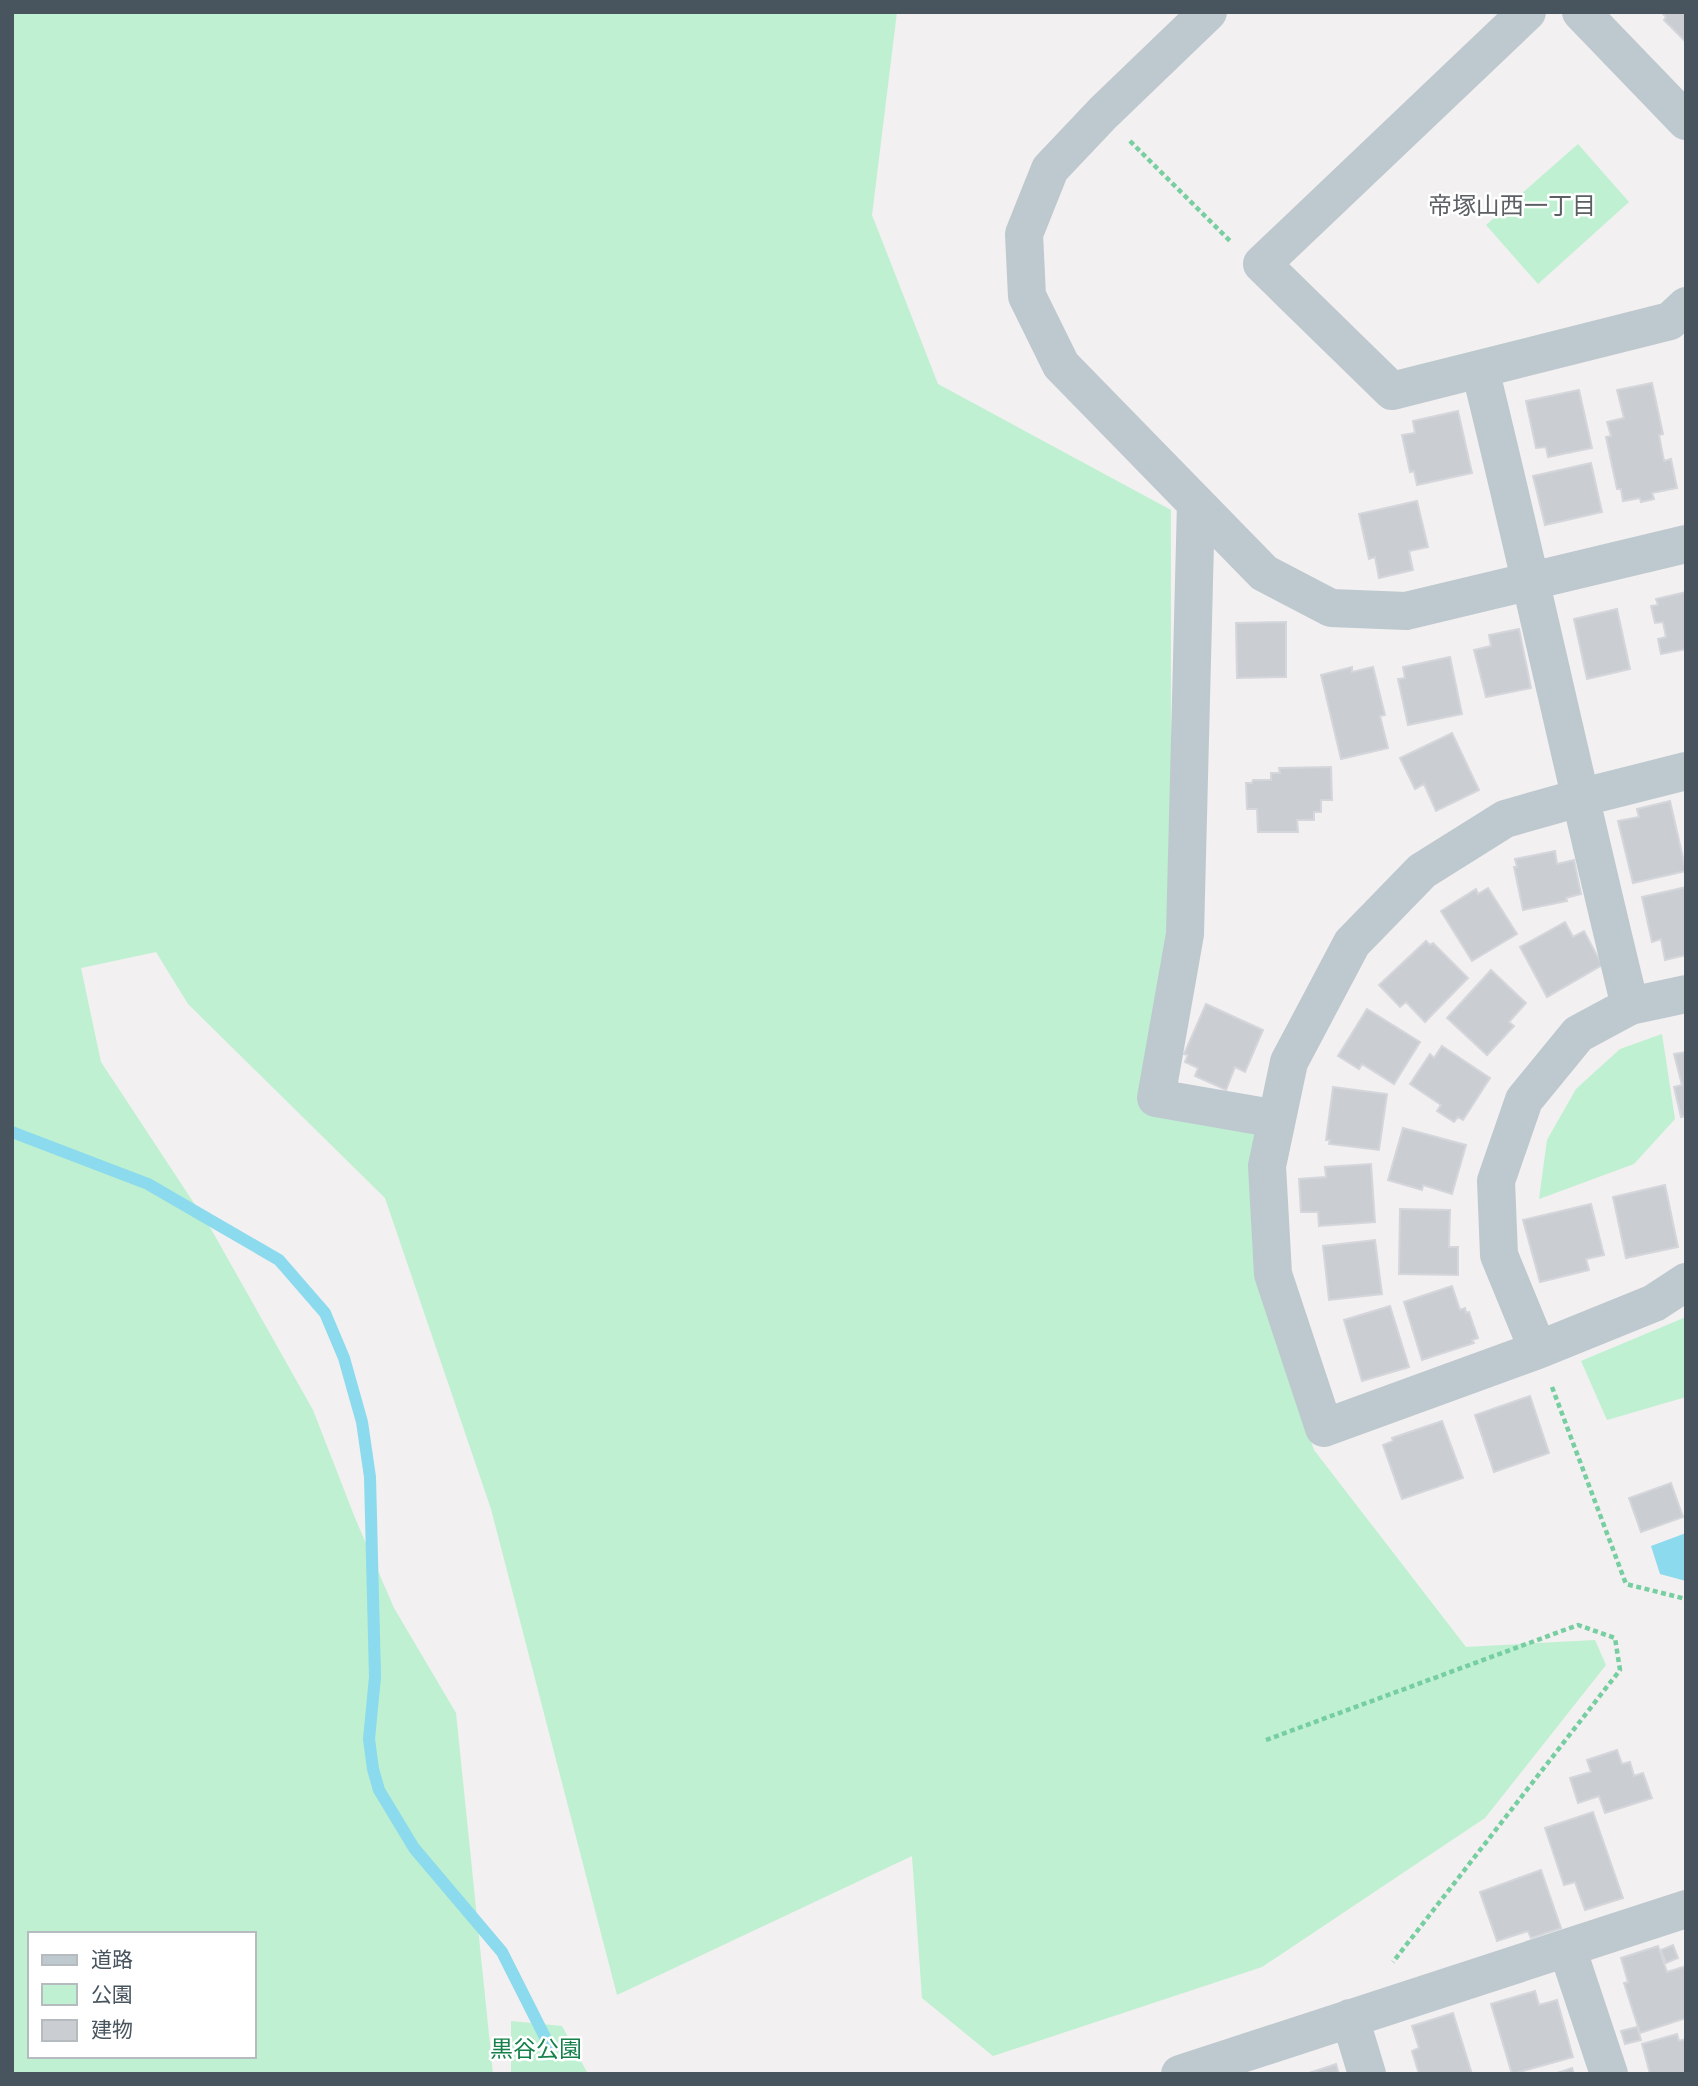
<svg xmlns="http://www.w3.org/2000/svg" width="1698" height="2086" viewBox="0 0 1698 2086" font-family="'Fira Sans Condensed','Noto Sans JP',sans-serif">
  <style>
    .green { fill: #bef0d1; fill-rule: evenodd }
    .water { fill: #8bdaed }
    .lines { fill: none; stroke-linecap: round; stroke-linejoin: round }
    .stream { stroke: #8bdaed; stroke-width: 12 }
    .building { fill: #cacdd2; stroke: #d4d6db; stroke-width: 2 }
    .path { stroke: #76cea1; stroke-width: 4.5; stroke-dasharray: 5 3.5; stroke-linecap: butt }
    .minor { stroke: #bec8cf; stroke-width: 38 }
    .labels { text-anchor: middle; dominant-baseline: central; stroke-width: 5; stroke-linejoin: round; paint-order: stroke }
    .park-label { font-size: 23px; fill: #16814a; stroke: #fff }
    .neighbourhood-label { font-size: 24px; fill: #5c6065; stroke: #fff }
  </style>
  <rect width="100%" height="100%" fill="#f2f0f0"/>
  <path class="green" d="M12,12h885l-25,203 66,169 233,126v414l-32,183 116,21 8,169 51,153 152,197 129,-7 11,25 -121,153 -223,149 -269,89 -71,-58 -10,-142 -295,139 -126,-486 -106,-311 -197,-194 -32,-52 -75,16 20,94 110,167 102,181 42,108 39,90 62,105 37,361h-481zM30,1934h224v122h-224z
    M1578,144l51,58 -91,82 -52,-59z
    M1662,1034l13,85 -41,45 -95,35 8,-59 29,-51 44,-40z
    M1686,1317v80l-79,23 -26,-59z
    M511,2021l51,5 26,48h-77z"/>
  <path class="water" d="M1686,1533v48l-26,-7 -9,-28z"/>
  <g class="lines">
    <path class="stream" d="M12,1132l136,52 131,76 46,53 19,45 18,64 8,55 5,200 -6,62 4,30 6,21 35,58 88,104 49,97"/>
  </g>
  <path class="building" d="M1686,12v30l-22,-22 2,-3 -4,-4z
    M1652,383l11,51 -4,1 5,26 7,-2 6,29 -25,5 2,6 -13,3 -1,-4 -17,3 -2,-12h-4l-11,-52 5,-1 -4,-14 17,-4 -7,-28z
    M1579,390l13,58 -44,9 -2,-10 -10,1 -10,-47z
    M1458,411l14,62 -55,12 -3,-14 -4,1 -8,-37 13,-2 -2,-12z
    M1591,463l11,49 -57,13 -12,-49z
    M1417,501l11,46 -19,4 4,19 -34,8 -4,-21 -6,2 -10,-45z
    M1686,592v57l-25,5 -3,-15 8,-2 -3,-15 -8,1 -4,-17 7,-1 -2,-6z
    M1617,609l13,60 -43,10 -13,-60z
    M1286,622v55l-49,1 -1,-55z
    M1519,629l12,59 -45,9 -12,-47 17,-4 -2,-11z
    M1450,657l12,57 -54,11 -10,-46 7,-1 -2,-11z
    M1352,667v5l21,-5 12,48 -5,1 8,32 -47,11 -20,-84z
    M1452,733l27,57 -43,21 -12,-27 -9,5 -15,-31z
    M1331,767l1,33h-11v12h-7v8h-17l1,12h-40l-1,-23h-10l-1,-26h6l1,-3h18v-7h9l-1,-5z
    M1670,801l16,70 -53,12 -15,-62 21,-4 -2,-8z
    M1555,851l2,13 17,-4 7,34 -15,4 1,3 -44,9 -9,-43h3l-2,-8z
    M1686,887v68l-21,5 -4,-21 -9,3 -10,-45z
    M1488,888l29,46 -45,27 -31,-50 35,-22 2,5z
    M1565,922l8,15 11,-6 18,34 -55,32 -27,-50z
    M1426,941l4,4 3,-2 35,35 -43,44 -19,-20 -6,5 -21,-22z
    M1491,970l35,33 -17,19 5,4 -27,29 -40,-37z
    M1206,1004l57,26 -18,42 -10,-5 -9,23 -31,-14 3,-8 -13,-6 3,-7 -4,-1z
    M1367,1009l53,33 -26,42 -32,-20 -3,5 -21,-13z
    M1442,1046l48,32 -27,42 -5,-3 -4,5 -17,-11 4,-6 -31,-21 20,-30 4,4z
    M1686,1052v64l-5,1 -7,-30 8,-2 -8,-31z
    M1333,1087l54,7 -8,56 -50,-6 1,-4h-4z
    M1403,1128l63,17 -14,49 -29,-9 -1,5 -34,-10z
    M1371,1164l4,58 -56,4 -1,-14h-17l-2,-33 27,-2 -1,-10z
    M1665,1185l13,62 -52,11 -13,-61z
    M1591,1204l13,51 -18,4 3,11 -49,12 -17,-62z
    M1400,1209l50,1 -1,37h9v28l-59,-1z
    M1375,1240l7,54 -53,6 -6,-54z
    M1452,1286l8,24 5,-2 1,5 3,-1 9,26 -6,2 2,3 -52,17 -18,-58z
    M1390,1306l19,61 -47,14 -18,-61z
    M1530,1396l19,57 -55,19 -19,-57z
    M1442,1421l21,57 -61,21 -19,-54 10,-4 -1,-3z
    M1671,1483l12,34 -42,15 -12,-34z
    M1617,1750l5,14 8,-2 4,14 9,-3 9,25 -47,15 -6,-17 -21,7 -8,-25 21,-6 -4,-12z
    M1593,1812l30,86 -38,12 -10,-28 -11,3 -19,-57z
    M1541,1870l20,58 -30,10 -3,-7 -31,10 -17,-49z
    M1673,1945l5,13 -12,5 -5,-13z
    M1658,1946l9,26 19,-6v52l-46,15 -16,-50 4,-1 -7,-24z
    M1535,1991l4,14 18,-5 16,57 -61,17 -21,-70z
    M1453,2013l19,61h-53l-7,-23 7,-3 -7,-22z
    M1637,2027l4,13 -16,4 -4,-13z
    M1677,2034l2,7 7,-2v35h-36l-8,-30z
    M1336,2064l3,10h-33z
    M1572,2068l2,6h-20z"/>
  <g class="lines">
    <path class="path" d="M1130,141l100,100
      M1552,1387l74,197 60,15
      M1266,1740l312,-115 37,13 5,32 -227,292"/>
    <path class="minor" d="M1208,12l-105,101 -53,56 -26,65 3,62 34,69 203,208 67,35 75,3 280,-67
      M1527,12l-265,252 130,127 278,-70 16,-15
      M1581,12l105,109
      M1480,369c52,212 98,425 150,637
      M1196,503l-11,431 -29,164 121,21
      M1686,771l-107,27 -74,21 -83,52 -70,72 -63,119 -22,104 6,108 51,154 214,-78 116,-47 32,-21
      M1538,1350l-39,-95 -3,-74 28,-81 54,-66 52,-28 56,-12
      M1567,1948l42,126
      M1350,2018l17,56
      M1180,2074l506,-165"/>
  </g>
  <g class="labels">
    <g class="park-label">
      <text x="536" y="2049">黒谷公園</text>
    </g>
    <g class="neighbourhood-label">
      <text x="1512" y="206">帝塚山西一丁目</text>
    </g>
  </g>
  <rect width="1698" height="2086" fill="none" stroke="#48545e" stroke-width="28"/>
  <rect x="28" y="1932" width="228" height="126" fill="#ffffff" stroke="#b6bbbf" stroke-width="2"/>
  <rect x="42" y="1955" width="35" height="10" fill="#bec8cf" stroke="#b6bbbf" stroke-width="2"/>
  <text x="91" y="1967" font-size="21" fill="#48545e">道路</text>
  <rect x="42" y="1984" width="35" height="21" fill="#bef0d1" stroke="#b6bbbf" stroke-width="2"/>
  <text x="91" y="2002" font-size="21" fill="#48545e">公園</text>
  <rect x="42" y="2020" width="35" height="21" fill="#cacdd2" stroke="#b6bbbf" stroke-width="2"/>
  <text x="91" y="2037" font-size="21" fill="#48545e">建物</text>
</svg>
